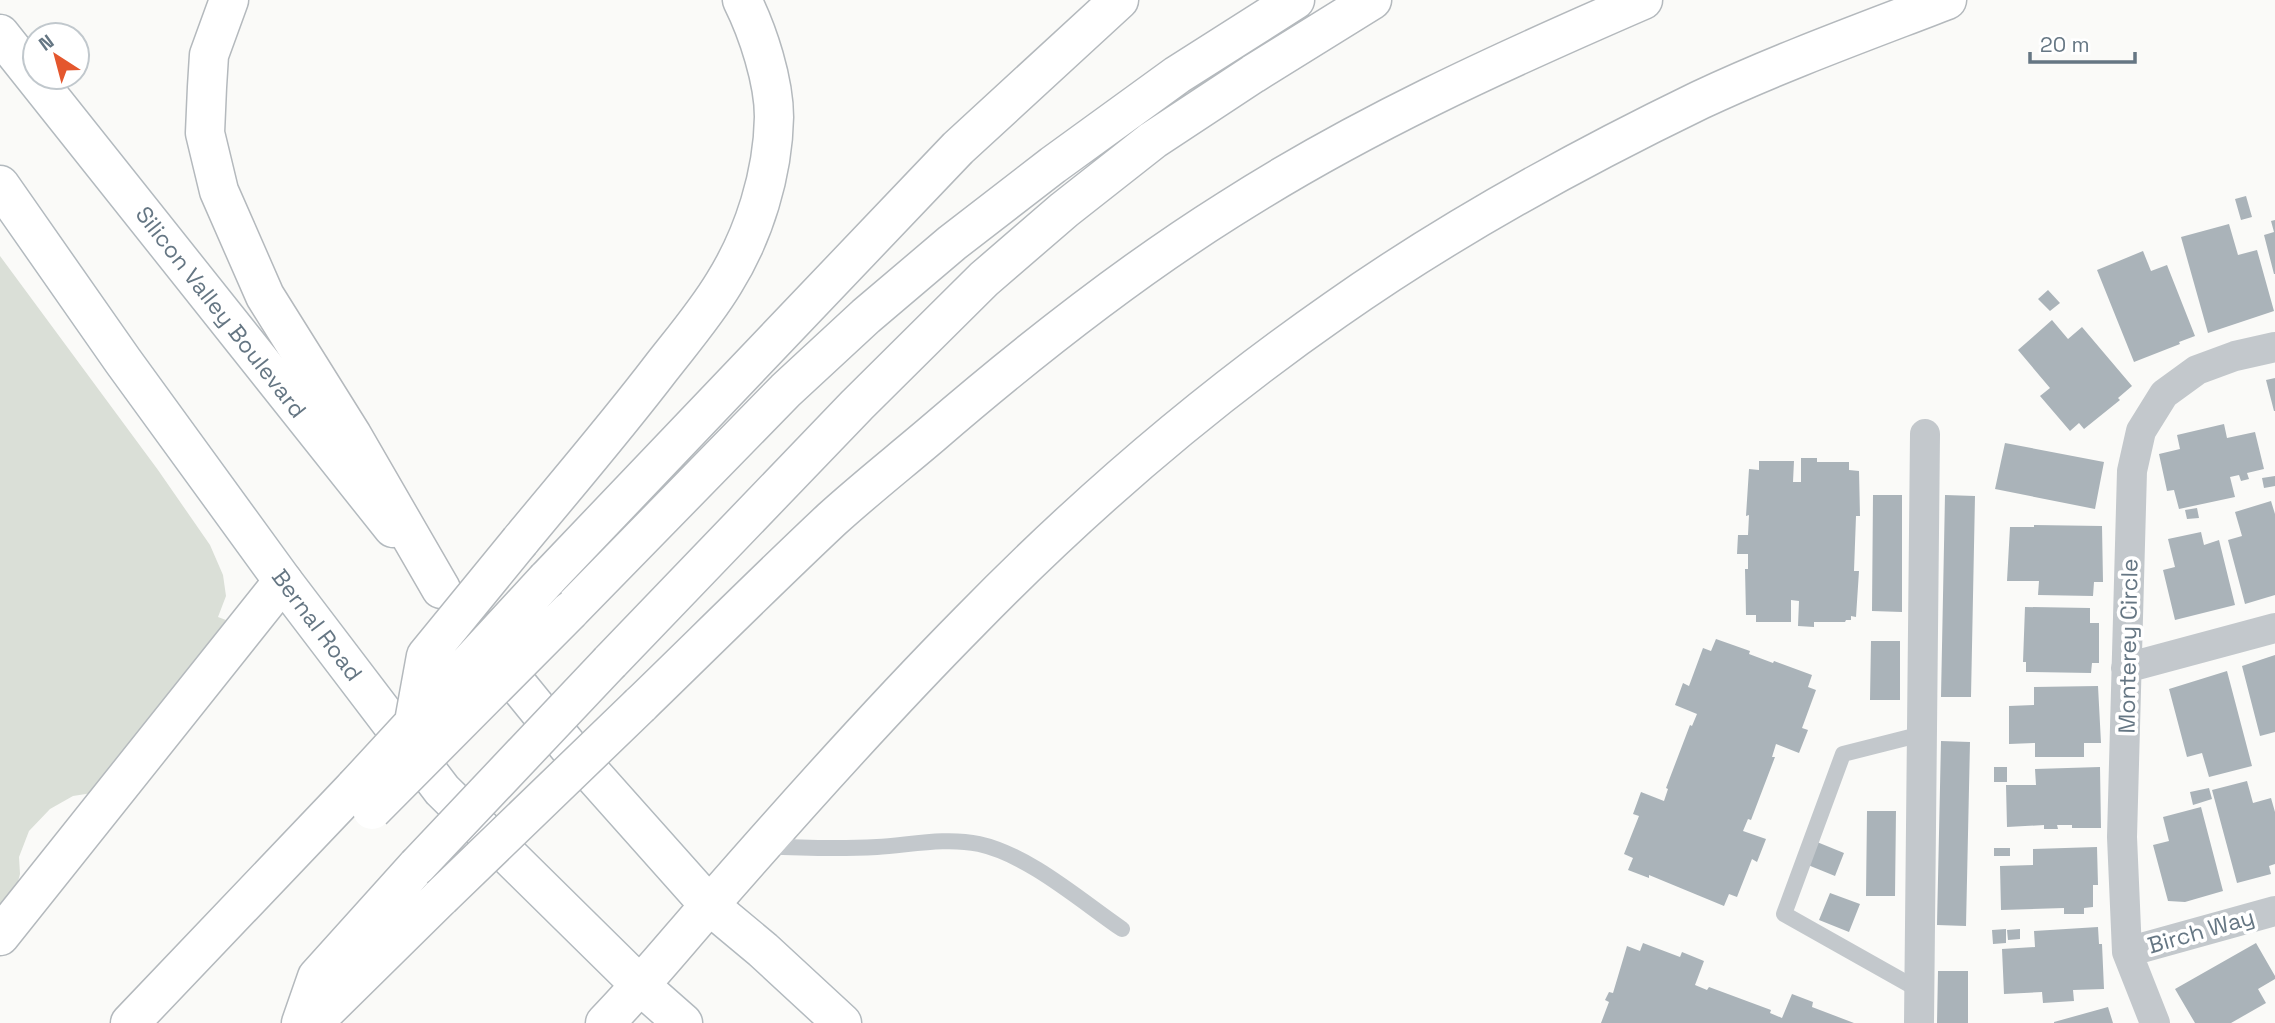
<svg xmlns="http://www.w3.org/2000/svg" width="2275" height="1023" viewBox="0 0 2275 1023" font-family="'Space Grotesk',sans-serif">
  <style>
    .green { fill: #dadfd7 }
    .building { fill: #aab3b9 }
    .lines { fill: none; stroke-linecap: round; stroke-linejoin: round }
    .secondary-casing { stroke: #b3babf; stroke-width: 41 }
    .motorway-casing { stroke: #b4b9bd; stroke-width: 41 }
    .service { stroke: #c3c8cc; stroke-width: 16 }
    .minor { stroke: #c3c8cc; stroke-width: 30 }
    .secondary { stroke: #fff; stroke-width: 38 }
    .motorway { stroke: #fff; stroke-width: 38 }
    .motorway-bridge-casing { stroke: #b4b9bd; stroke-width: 41; stroke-linecap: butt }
    .motorway-bridge { stroke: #fff; stroke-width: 38 }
    .labels { text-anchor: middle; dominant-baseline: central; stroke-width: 7; stroke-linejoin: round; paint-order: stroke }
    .street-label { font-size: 23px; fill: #657683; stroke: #fff }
  </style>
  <rect width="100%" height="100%" fill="#fafaf8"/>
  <path class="green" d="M0,256l158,214 52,75 13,30 3,21 -8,21 8,3 -67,90 -67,83 -19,3 -23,13 -21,22 -10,26 1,17 -4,15 -16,21z"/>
  <path class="building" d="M2246,196l6,21 -11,3 -6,-21z
    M2275,220v54h-1l-10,-39 10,-3 -3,-11z
    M2229,224l9,31 19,-5 17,61 -66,22 -27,-96z
    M2143,251l8,20 16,-6 28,71 -16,6 1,2 -46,18 -37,-92z
    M2048,290l12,13 -10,8 -12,-12z
    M2052,320l16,19 14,-12 50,59 -14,12 2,2 -36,29 -5,-6 -9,8 -30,-35 10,-8 -32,-38z
    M2275,378v33h-1l-8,-31z
    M2224,424l3,14 28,-6 9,37 -17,4 2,6 -8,2 -2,-6 -9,2 5,20 -56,12 -5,-19 -7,1 -8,-37 21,-5 -3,-14z
    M2005,443l99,19 -9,47 -100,-20z
    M1801,458h16v4h32v8l10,1 1,45h-4l-2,55h5l-3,46 -5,-1v4h-5l-1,2h-31v5l-16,-1 1,-25 -8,-1v22h-35v-7h-10l-1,-46h3v-15h-11l1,-19h10l1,-20 -3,1 3,-47 10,1v-9h35l-1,21h8z
    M2275,476v10l-11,2 -2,-10z
    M1873,495h29v117l-30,-1z
    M1945,495l30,1 -4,201h-30z
    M2271,501l4,13v81l-30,9 -17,-64 14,-4 -7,-24z
    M2197,508l2,10 -12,1 -2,-9z
    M2034,525l68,1 1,56h-9l-1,14 -55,-1 1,-14h-32l3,-54h24z
    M2201,532l3,13 15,-5 16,65 -60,15 -12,-50 12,-3 -7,-28z
    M2025,607l65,1v15h9v40h-7l-1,10 -65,-1v-10h-3z
    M1716,639l34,12 -1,3 24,9 1,-2 38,14 -4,12 8,3 -14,38 6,2 -9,23 -23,-9 -4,13h3l-24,63 -3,-1 -5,12 23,8 -9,23 -5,-3 -15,38 -8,-3 -5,12 -75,-31v3l-21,-8 5,-12 -9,-4 15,-38 -6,-2 8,-22 23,9 4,-12 -2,-1 24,-63 2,1 5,-12 -22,-9 8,-22 6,3 14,-38 8,3z
    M1871,641h29v59h-30z
    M2275,655v77l-15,4 -18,-70z
    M2227,671l25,95 -43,11 -7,-24 -15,4 -18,-68z
    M2098,686l3,57h-17v14h-49v-14l-26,1v-38l25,-1v-18z
    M1941,741l29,1 -4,184 -29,-1z
    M1994,767h13v15h-13z
    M2100,767l1,61h-29v-3h-15l1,4h-14v-4l-37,2 -1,-42h30l-1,-16z
    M2247,781l6,22 18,-5 4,14v52l-6,2 2,8 -34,9 -25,-93z
    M2209,788l3,11 -19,6 -3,-13z
    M2201,807l22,84 -38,11 -17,-1 -15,-56 16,-4 -6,-24z
    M1867,811h29l-1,85h-29z
    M1817,842l27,11 -9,23 -27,-11z
    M2097,847l1,38h-5v22l-9,1v6h-20v-6l-63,2 -1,-44 33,-1v-16z
    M1994,848h16v8h-16z
    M1830,893l30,11 -11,28 -30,-12z
    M2098,927l1,17h3l2,45 -31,1 1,11 -31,2 -1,-11 -38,2 -2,-45 33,-2 -1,-16z
    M2006,929v14l-13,1 -1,-14z
    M2020,929v10l-12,1 -1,-10z
    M1643,943l37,14 2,-5 22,9 -9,24 12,5 2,-3 62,23 -1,3 12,5 10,-24 21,8 -1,5 42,16h-253l8,-21 -4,-2 4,-8 4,1 14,-47 13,5z
    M2256,943l19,33v3l-17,10 8,14 -35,20h-36l-20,-34z
    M1938,971h30v52h-31z
    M2108,1007l5,16h-59v-1z"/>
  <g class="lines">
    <defs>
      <path id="secondary" d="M0,34l393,494
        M0,185l123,176 160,220 159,209 199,196 42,37
        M487,647l84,103 138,155 54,45 79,73"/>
      <path id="motorway" d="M229,0l-20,55 -2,32 -2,46 14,58 46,105 87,139 89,154
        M520,541c47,-57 96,-114 141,-173 21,-27 45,-55 63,-85 30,-48 49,-109 50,-166 0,-36 -16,-85 -32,-117
        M547,579l411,-431 161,-148
        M570,611l216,-221 80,-74 86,-73 101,-78 124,-90 118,-75
        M610,662l247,-257 127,-126 80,-69 89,-70 100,-66 119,-74
        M640,705c64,-62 127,-125 192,-186 32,-29 66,-56 99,-84 94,-81 192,-159 297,-225 131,-84 272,-148 415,-210
        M0,936l283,-355
        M130,1023l225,-236
        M301,1023l16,-46 100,-111
        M313,1023l128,-126
        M605,1023c38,-39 72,-81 108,-122 83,-95 167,-189 256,-279 112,-115 234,-220 366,-312 115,-81 239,-149 365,-210 81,-38 164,-68 247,-100"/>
    </defs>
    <use href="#secondary" class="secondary-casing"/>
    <use href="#motorway" class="motorway-casing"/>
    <path class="service" d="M764,846c38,2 75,3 113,1 33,-2 69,-10 102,-3 50,11 102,57 143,85
      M1919,990l-135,-76 59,-160 79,-20"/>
    <path class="minor" d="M2126,668l149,-40
      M2127,952l148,-41
      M1919,1023l6,-589
      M2155,1023l-28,-71 -5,-115 10,-366 9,-40 23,-37 33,-24 38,-14 40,-9"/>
    <use href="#secondary" class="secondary"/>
    <use href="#motorway" class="motorway"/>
    <defs>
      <path id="motorway-bridge" d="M414,722l12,-66 94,-115
        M355,787l192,-208
        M372,810l198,-199
        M417,866l193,-204
        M441,897l199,-192"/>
    </defs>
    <use href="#motorway-bridge" class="motorway-bridge-casing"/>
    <use href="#motorway-bridge" class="motorway-bridge"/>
  </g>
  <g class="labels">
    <g class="street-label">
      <text transform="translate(221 312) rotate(52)">Silicon Valley Boulevard</text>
      <text transform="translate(317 625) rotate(53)">Bernal Road</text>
      <text transform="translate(2128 646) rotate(-89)">Monterey Circle</text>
      <text transform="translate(2201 931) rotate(-16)">Birch Way</text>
    </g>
  </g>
  <g transform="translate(56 56) rotate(324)"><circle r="33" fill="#ffffff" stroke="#c1c8cd" stroke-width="2"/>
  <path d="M0-5L12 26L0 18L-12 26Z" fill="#e4572e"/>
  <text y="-10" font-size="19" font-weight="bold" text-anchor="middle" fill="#657683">N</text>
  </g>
  <path d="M2030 52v10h105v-10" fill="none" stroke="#657683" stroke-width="3.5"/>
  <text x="2040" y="52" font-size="21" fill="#657683" stroke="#ffffff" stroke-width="5" paint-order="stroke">20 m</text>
</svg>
